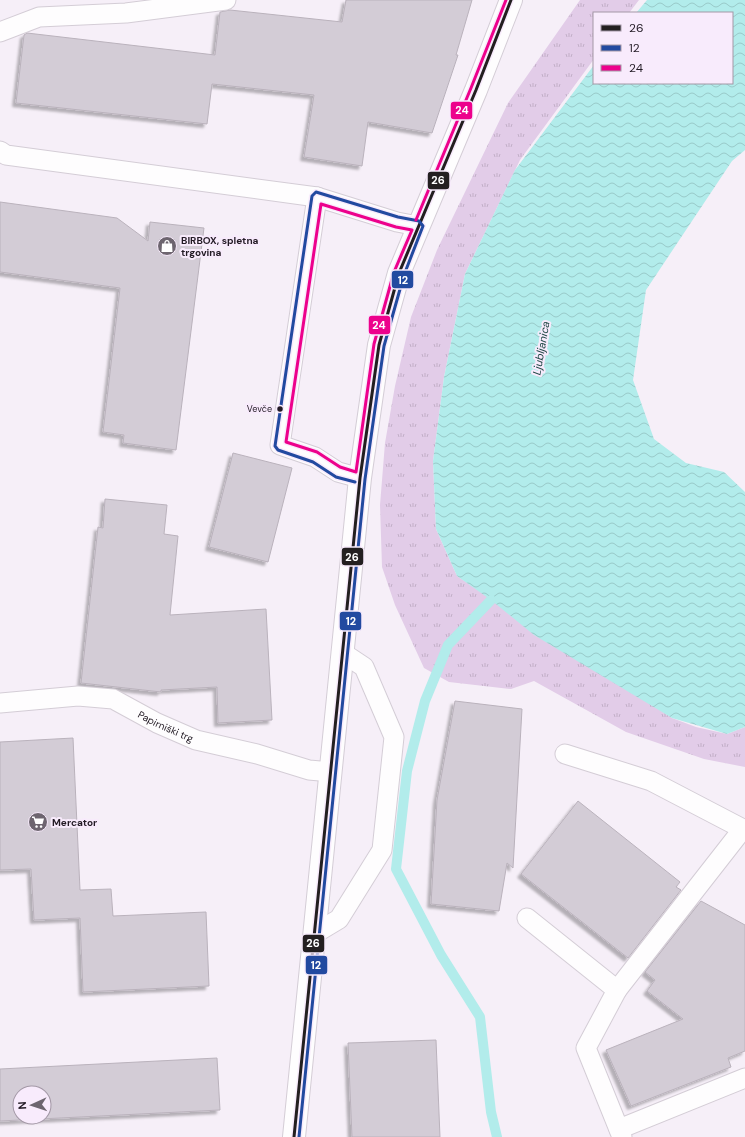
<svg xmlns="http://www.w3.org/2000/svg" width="745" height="1137" viewBox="0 0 745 1137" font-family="'DM Sans',sans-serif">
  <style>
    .grass { fill: url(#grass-tufts) }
    .water { fill: url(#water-waves) }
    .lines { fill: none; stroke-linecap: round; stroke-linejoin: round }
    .stream { stroke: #b2eceb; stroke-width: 10 }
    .building { fill: #d3ccd6; stroke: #bab2bc; fill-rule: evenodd; filter: url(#shadow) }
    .lane-casing { stroke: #d4cdd6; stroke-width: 21 }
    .secondary-casing { stroke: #d4cdd6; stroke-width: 24 }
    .lane { stroke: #fefdfe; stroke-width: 19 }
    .secondary { stroke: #fefdfe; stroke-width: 22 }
    .bus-1-casing { stroke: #f8ebfc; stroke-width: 6 }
    .bus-2-casing { stroke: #f8ebfc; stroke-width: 6 }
    .bus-3-casing { stroke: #f8ebfc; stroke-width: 6 }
    .bus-1 { stroke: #231f20; stroke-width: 3 }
    .bus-2 { stroke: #224aa0; stroke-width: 3 }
    .bus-3 { stroke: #ed018c; stroke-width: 3 }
    .bus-dot { fill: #231b25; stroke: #f8ebfc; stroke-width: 1.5 }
    .labels { text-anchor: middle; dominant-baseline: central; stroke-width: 4; stroke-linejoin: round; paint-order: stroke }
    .bus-label { font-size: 9px; fill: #231b25; stroke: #f8ebfc; text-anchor: end }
    .poi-label { font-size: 10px; font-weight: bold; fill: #231b25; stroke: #f8ebfc; text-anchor: start }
    .street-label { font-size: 10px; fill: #231b25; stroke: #f8ebfc }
    .water-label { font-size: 11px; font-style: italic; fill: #214846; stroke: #f8ebfc }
    .line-badge { stroke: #f8ebfc; stroke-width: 1.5 }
    .badge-label { font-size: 11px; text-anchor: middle; font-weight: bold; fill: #fff }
  </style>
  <defs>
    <pattern id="grass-tufts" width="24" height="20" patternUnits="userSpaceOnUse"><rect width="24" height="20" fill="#e2cce8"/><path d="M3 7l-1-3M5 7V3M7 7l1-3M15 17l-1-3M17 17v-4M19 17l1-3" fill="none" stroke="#c2afc7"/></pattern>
    <pattern id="water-waves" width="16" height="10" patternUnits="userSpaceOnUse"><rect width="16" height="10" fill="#b2eceb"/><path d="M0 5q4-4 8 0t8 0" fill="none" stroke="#99cac9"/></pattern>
    <filter id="shadow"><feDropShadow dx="-3.5" dy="3.5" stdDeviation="1" flood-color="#0004"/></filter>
  </defs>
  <rect width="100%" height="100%" fill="#f6eff8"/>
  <path class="grass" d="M580,0h59l-10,13h-35v46l-74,101 -55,114 -21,103 -11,84 3,68 21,47 215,142 24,9 31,7 18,-7v40l-41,-8 -78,-27 -92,-51 -23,8 -62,-7 -25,-14 -29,-63 -13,-38 -2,-62 5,-62 10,-57 16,-69 26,-67 71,-147z"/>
  <path class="water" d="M647,0h98v150l-13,11 -86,129 -13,90 21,59 32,24 38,9 21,20v235l-18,7 -55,-16 -138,-83 -43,-35 -34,-24 -21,-47 -3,-68 11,-84 21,-103 50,-104 79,-105v18h138v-70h-96z"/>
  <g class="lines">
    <path class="stream" d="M491,600l-43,45 -23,56 -18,70 -11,98 45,86 39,62 11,95 6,25"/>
  </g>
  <path class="building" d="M346,0h126l-16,55h2l-26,78 -64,-11 -6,44 -58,-9 10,-62 -102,-11 -5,40 -191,-21 8,-68 3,-2 188,22 5,-43 10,-2 112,12z
    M0,202l117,16 31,23 2,-19 54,6 -28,222 -53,-7 1,-8 -21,-3 17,-144 -120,-16z
    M233,453l59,15 -24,94 -59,-15z
    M105,499l62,6 -3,29 14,2 -8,79 96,-6 6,111 -54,3 -1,-36 -56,3v2l-80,-9 17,-156 5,1z
    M455,701l67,8 -9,159 -6,-5 -8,48 -68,-7 6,-104z
    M73,738l7,152 31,-1 2,27 93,-4 3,74 -126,6 -3,-74 -46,2 -3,-51 -31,1v-128z
    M578,801l102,81 -4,5 5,3 -53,68 -107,-84z
    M701,901l44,24v126l-17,7 3,9 -100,39 -25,-56 77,-31 -36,-28 8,-11 -10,-8z
    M436,1040l4,97h-88l-4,-94z
    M217,1058l3,52 -220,11v-52zM20,1093h24v24h-24z"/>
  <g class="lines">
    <defs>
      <g id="lane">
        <path d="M0,32l39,-15 87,-4 100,-13"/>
        <path d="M0,151l6,4 311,42 80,25 21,4"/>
        <path d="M317,197l-37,248 35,12 23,15 22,6"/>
        <path id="s1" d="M0,703l78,-7 35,3 44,24 39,17 61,14 52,16 22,2"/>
        <path d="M565,754l86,27 94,49"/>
        <path d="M527,918l90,72 -31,58 36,89"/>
        <path d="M314,934l25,-15 43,-69 12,-113 -30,-70 -21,-14"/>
        <path d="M617,990l125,-160"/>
        <path d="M619,1129l126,-51"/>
      </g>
      <path id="secondary" d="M294,1137l66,-659 19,-133 20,-72 77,-183 35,-90"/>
    </defs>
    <use href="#lane" class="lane-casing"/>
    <use href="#secondary" class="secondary-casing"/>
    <use href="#lane" class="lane"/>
    <use href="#secondary" class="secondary"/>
    <defs>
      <path id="bus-1" d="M294,1137l66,-659 19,-133 20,-72 77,-183 35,-90"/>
      <path id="bus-2" d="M299,1137l66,-658 19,-133 20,-71 19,-49 -4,-5 -21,-4 -82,-25 -4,4 -37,250 3,4 35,12 23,15 19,5"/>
      <path id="bus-3" d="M321,204l75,23 16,3 -18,42 -20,72 -18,128 -16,-5 -23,-15 -31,-10z
        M416,220l55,-132 35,-88"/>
    </defs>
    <use href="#bus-1" class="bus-1-casing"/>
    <use href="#bus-2" class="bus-2-casing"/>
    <use href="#bus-3" class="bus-3-casing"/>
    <use href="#bus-1" class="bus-1"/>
    <use href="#bus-2" class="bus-2"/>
    <use href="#bus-3" class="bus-3"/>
  </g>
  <defs>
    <symbol id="shop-disc" viewBox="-11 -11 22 22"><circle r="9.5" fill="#6d656f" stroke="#f8ebfc"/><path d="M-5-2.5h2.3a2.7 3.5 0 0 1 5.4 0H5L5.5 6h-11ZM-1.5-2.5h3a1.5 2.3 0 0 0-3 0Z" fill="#fff"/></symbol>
    <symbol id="supermarket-disc" viewBox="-11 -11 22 22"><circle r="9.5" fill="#6d656f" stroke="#f8ebfc"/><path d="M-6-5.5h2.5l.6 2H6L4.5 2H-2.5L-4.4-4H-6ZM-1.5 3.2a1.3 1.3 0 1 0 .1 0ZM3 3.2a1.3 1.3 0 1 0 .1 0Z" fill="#fff"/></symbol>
  </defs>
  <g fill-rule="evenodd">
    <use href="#shop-disc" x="156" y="235" width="22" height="22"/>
    <use href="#supermarket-disc" x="27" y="811" width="22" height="22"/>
  </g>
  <circle class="bus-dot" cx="280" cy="409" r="3.5"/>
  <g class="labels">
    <g class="bus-label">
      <text x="272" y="409">Vevče</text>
    </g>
    <g class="poi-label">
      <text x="181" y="240">BIRBOX, spletna<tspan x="181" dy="12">trgovina</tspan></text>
      <text x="52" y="822">Mercator</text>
    </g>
    <g class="street-label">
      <text stroke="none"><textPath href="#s1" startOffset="173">Papirniški trg</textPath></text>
    </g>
    <g class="water-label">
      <text transform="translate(541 348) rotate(-80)">Ljubljanica</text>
    </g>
  </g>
  <g class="line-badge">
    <rect x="450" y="101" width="23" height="19" rx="4" fill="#ed018c"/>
    <rect x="427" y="171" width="23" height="19" rx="4" fill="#231f20"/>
    <rect x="391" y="270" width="23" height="19" rx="4" fill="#224aa0"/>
    <rect x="368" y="315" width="23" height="20" rx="4" fill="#ed018c"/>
    <rect x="341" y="547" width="23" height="19" rx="4" fill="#231f20"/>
    <rect x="339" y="611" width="23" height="20" rx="4" fill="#224aa0"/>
    <rect x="302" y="934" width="23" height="19" rx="4" fill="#231f20"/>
    <rect x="305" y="955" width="23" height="20" rx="4" fill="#224aa0"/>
  </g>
  <g class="badge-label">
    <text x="462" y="114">24</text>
    <text x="438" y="184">26</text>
    <text x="403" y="284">12</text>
    <text x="379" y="329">24</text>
    <text x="352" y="561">26</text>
    <text x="351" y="625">12</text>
    <text x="313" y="947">26</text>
    <text x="316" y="969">12</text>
  </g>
  <rect x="593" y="12" width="140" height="72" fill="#f8ebfc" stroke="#a398a6"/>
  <rect x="601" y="25" width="20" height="6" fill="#231f20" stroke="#a398a6"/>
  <text x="629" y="32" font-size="12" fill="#231b25">26</text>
  <rect x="601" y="45" width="20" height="6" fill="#224aa0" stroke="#a398a6"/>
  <text x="629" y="52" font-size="12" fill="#231b25">12</text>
  <rect x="601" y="65" width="20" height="6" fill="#ed018c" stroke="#a398a6"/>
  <text x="629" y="72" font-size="12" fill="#231b25">24</text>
  <g transform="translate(32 1105) rotate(267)"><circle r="19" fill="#f8ebfc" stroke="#a398a6"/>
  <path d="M0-3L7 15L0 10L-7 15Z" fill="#6d656f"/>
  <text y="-6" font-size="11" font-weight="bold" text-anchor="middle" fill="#231b25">N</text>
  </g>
</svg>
